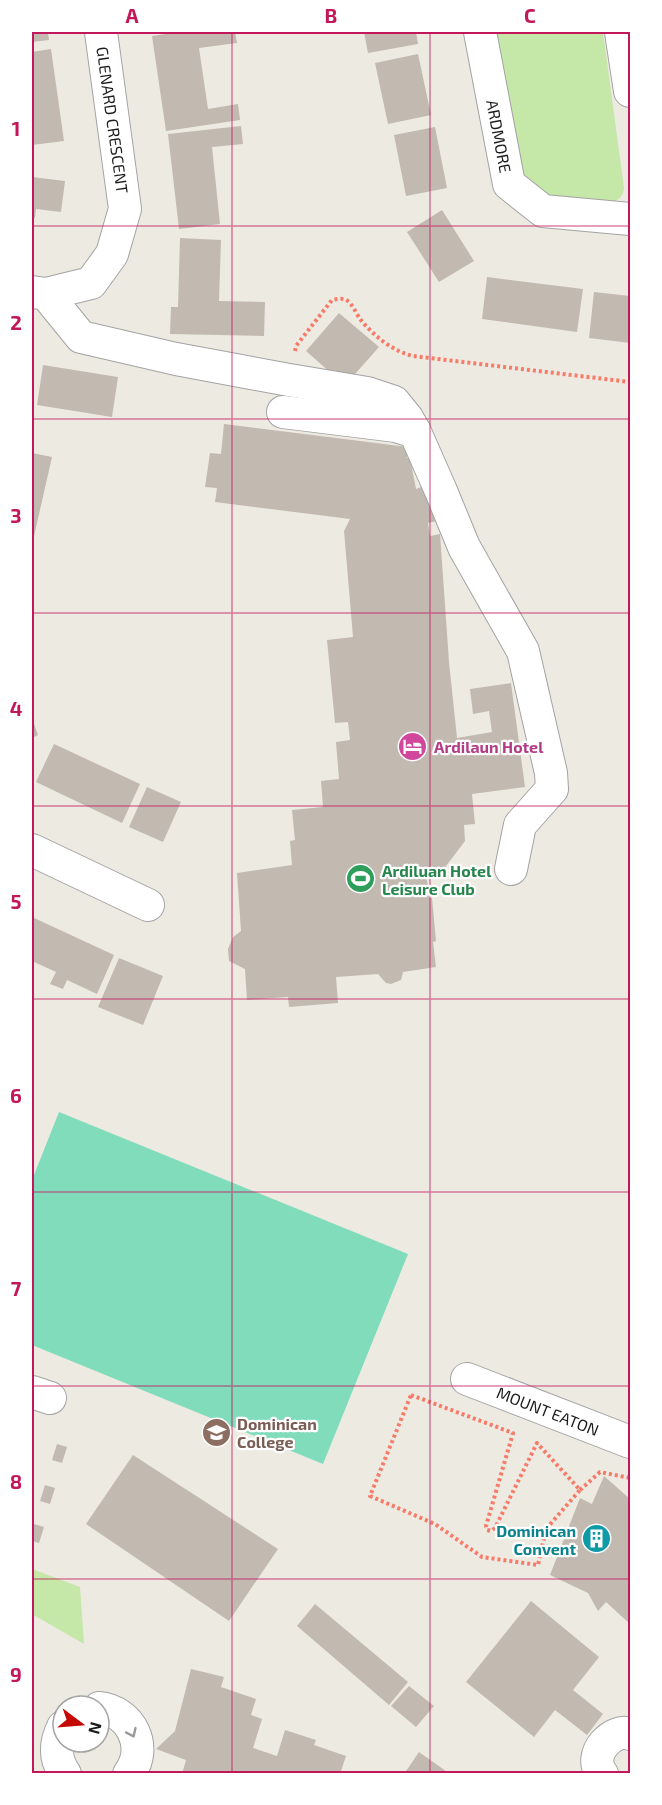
<svg xmlns="http://www.w3.org/2000/svg" width="662" height="1805" viewBox="0 0 662 1805" font-family="'Exo 2',sans-serif">
  <style>
    .grass { fill: #c5e7a7 }
    .pitch { fill: #80dcbb }
    .building { fill: #c2b9b1 }
    .lines { fill: none; stroke-linecap: round; stroke-linejoin: round }
    .minor-casing { stroke: #a3a3a3; stroke-width: 34 }
    .path { stroke: #f77b69; stroke-width: 4; stroke-dasharray: 3 3; stroke-linecap: butt }
    .minor { stroke: #fff; stroke-width: 32 }
    .oneway { stroke: #999 }
    .grid { fill: none; stroke: #c2185b; stroke-width: 1.5; stroke-opacity: 0.55 }
    .labels { text-anchor: middle; dominant-baseline: central; stroke-width: 4.5; stroke-linejoin: round; paint-order: stroke }
    .street-label { font-size: 16px; fill: #1c1c1c; stroke: #fff }
    .hotel-label { font-size: 16px; font-weight: bold; fill: #b23c85; stroke: #fff; text-anchor: start }
    .leisure-label { font-size: 16px; font-weight: bold; fill: #27864d; stroke: #fff; text-anchor: start }
    .education-label { font-size: 16px; font-weight: bold; fill: #785e54; stroke: #fff; text-anchor: start }
    .culture-label { font-size: 16px; font-weight: bold; fill: #0d838f; stroke: #fff; text-anchor: end }
    .neatline { fill: none; stroke: #c2185b; stroke-width: 2 }
    .grid-label { font-size: 20px; text-anchor: middle; font-weight: bold; fill: #c2185b }
  </style>
  <rect width="100%" height="100%" fill="#edeae2"/>
  <path class="grass" d="M492,32h111l21,156c-1,9 -6,12 -14,16l-63,-8 -17,-12 -10,-12z
    M32,1569l48,18 4,57 -52,-30z"/>
  <path class="pitch" d="M59,1112l349,142 -85,210 -291,-119v-165z"/>
  <path class="building" d="M32,32h16l1,8 -17,2z
    M180,32h55l2,11 -38,5 9,61 30,-5 2,16 -74,11 -14,-95z
    M364,32h52l2,12 -50,9z
    M51,49l13,92 -32,4v-93z
    M418,54l13,61 -43,9 -13,-61z
    M241,126l2,18 -31,3 8,77 -41,5 -11,-95z
    M435,127l12,61 -41,8 -12,-61z
    M32,177l33,4 -4,31 -25,-3 -1,9h-3z
    M442,210l32,51 -35,21 -32,-50z
    M180,238l41,2 -2,61 46,1 -1,34 -94,-2 1,-27h7z
    M487,277l96,12 -6,43 -95,-13z
    M594,292l36,4v47l-41,-5z
    M339,313l40,34 -24,27 -24,-1 -25,-22z
    M43,365l75,12 -6,40 -75,-12z
    M224,424l184,23 -1,11h3l6,31 11,-4 14,35 -13,3 2,13 10,-2 9,128 8,76 35,-6 -3,-21 -16,3 -3,-25 41,-6 14,104 -53,7 3,30 -11,1 1,16 -22,29 -17,1 3,27h3l4,43 -3,1 3,25 -33,5 -2,8 -10,4 -5,-1 -8,-9 -42,3 2,26 -49,4 -1,-10 -41,3 -2,-31 -16,-8 -1,-12 5,-12 8,-6 -4,-58 55,-8 -2,-24 5,-1 -3,-30 31,-3 -2,-26 18,-2 -3,-37 14,-2 -2,-18 -13,1 -8,-83 26,-3 -9,-106 6,-12 -135,-17 2,-14 -12,-1 5,-34 11,1z
    M32,453l20,4 -20,88z
    M32,718l6,17 -6,3z
    M54,744l86,40 -18,39 -86,-41z
    M147,787l34,15 -18,40 -34,-15z
    M32,917l82,38 -17,39 -30,-14 -4,9 -13,-5 6,-12 -24,-11z
    M119,958l44,18 -20,49 -45,-18z
    M57,1444l10,3 -5,16 -10,-3z
    M133,1455l145,94 -49,72 -143,-97z
    M604,1476l26,23v125l-24,-22 -8,9 -10,-18 -38,-18 30,-77 12,6z
    M45,1485l10,3 -5,16 -10,-3z
    M34,1524l10,3 -5,16 -7,-2v-10z
    M531,1601l68,56 -26,33 30,24 -16,21 -32,-25 -21,27 -68,-55z
    M315,1604l93,78 -19,23 -92,-79z
    M191,1669l33,8 -3,10 35,12 -5,16 11,4 -9,29 24,8 8,-26 31,10 -2,5 32,11 -6,18h-158l4,-14 -30,-11 19,-18z
    M409,1686l25,20 -18,21 -25,-21z
    M419,1752l31,22h-46z"/>
  <g class="lines">
    <defs>
      <g id="minor">
        <path id="s1" d="M480,32l29,152 34,27 87,8"/>
        <path d="M621,32l9,59"/>
        <path d="M32,292l14,2 45,-11 21,-29 13,-45 -24,-177"/>
        <path d="M46,294l35,43 95,22 113,21 78,13 27,9 13,16 8,14"/>
        <path d="M283,412l113,14 19,6 26,59 23,56 59,104 28,122 1,16 -32,36 -9,44"/>
        <path d="M32,850l116,55"/>
        <path id="s2" d="M467,1379l163,63"/>
        <path d="M32,1392l18,6"/>
        <path d="M99,1708c32,3 50,39 30,66"/>
        <path d="M63,1727c-8,16 -9,31 2,47"/>
        <path d="M602,1774c-16,-20 12,-47 28,-40"/>
      </g>
    </defs>
    <use href="#minor" class="minor-casing"/>
    <path class="path" d="M295,351l1,-5 36,-46c5,-1 10,-2 14,0 6,3 10,13 14,19 13,16 32,32 53,37l217,26
      M411,1395l102,38 -27,93 1,4 4,1 4,-3 42,-85 43,47 -34,39 -8,36 -56,-8 -47,-33 -65,-28z
      M580,1490l20,-18 30,6"/>
    <use href="#minor" class="minor"/>
  </g>
  <defs><path id="oneway-chevron" d="M-2-3.5L2.5 0L-2 3.5" fill="none" stroke-width="1.6" stroke-linecap="round" stroke-linejoin="round" transform="scale(1.5)"/></defs>
  <use class="oneway" href="#oneway-chevron" transform="translate(132 1733) rotate(65)"/>
  <path class="grid" d="M232,32v1742M430,32v1742M32,226h598M32,419h598M32,613h598M32,806h598M32,999h598M32,1192h598M32,1386h598M32,1579h598"/>
  <defs>
    <symbol id="hotel-disc" viewBox="-11 -11 22 22"><circle r="9.5" fill="#d1479c" stroke="#fff"/><path d="M-6-4.5h1.5V1H6V5H4.5V3h-9V5H-6ZM-4 0a1.8 1.8 0 1 1 3.6 0ZM.5 0V-2.5h3Q6-2.5 6 0Z" fill="#fff"/></symbol>
    <symbol id="stadium-disc" viewBox="-11 -11 22 22"><circle r="9.5" fill="#2e9e5b" stroke="#fff"/><path d="M0-5a6.5 5 0 1 0 0 10a6.5 5 0 1 0 0-10ZM-3.5-1.8h7v3.6h-7Z" fill="#fff"/></symbol>
    <symbol id="school-disc" viewBox="-11 -11 22 22"><circle r="9.5" fill="#8d6e63" stroke="#fff"/><path d="M0-5L7-2L0 1L-7-2ZM-4 1L0 2.5L4 1V4Q0 6-4 4Z" fill="#fff"/></symbol>
    <symbol id="building-disc" viewBox="-11 -11 22 22"><circle r="9.5" fill="#0f9aa8" stroke="#fff"/><path d="M-4-6H4V6H1V3H-1V6H-4ZM-2.5-4.3h1.7v1.8h-1.7ZM.8-4.3h1.7v1.8H.8ZM-2.5-1h1.7V.8h-1.7ZM.8-1h1.7V.8H.8Z" fill="#fff"/></symbol>
  </defs>
  <g fill-rule="evenodd">
    <use href="#hotel-disc" x="396" y="730" width="33" height="33"/>
    <use href="#stadium-disc" x="344" y="862" width="33" height="33"/>
    <use href="#school-disc" x="200" y="1416" width="33" height="33"/>
    <use href="#building-disc" x="580" y="1522" width="33" height="33"/>
  </g>
  <g class="labels">
    <g class="street-label">
      <text transform="translate(113 120) rotate(82)">GLENARD CRESCENT</text>
      <text stroke="none"><textPath href="#s1" startOffset="106">ARDMORE</textPath></text>
      <text stroke="none"><textPath href="#s2" startOffset="87">MOUNT EATON</textPath></text>
    </g>
    <g class="hotel-label">
      <text x="434" y="746">Ardilaun Hotel</text>
    </g>
    <g class="leisure-label">
      <text x="382" y="870">Ardiluan Hotel<tspan x="382" dy="18">Leisure Club</tspan></text>
    </g>
    <g class="education-label">
      <text x="237" y="1423">Dominican<tspan x="237" dy="18">College</tspan></text>
    </g>
    <g class="culture-label">
      <text x="576" y="1530">Dominican<tspan x="576" dy="18">Convent</tspan></text>
    </g>
  </g>
  <rect width="662" height="1805" fill="none" stroke="#ffffff" stroke-width="66"/>
  <g transform="translate(81 1724) rotate(106)"><circle r="28" fill="#ffffff" stroke="#a4a4a4" stroke-width="1.5"/>
  <path d="M0-4.5L10 22L0 15L-10 22Z" fill="#c40804"/>
  <text y="-9" font-size="16" font-weight="bold" text-anchor="middle" fill="#1c1c1c">N</text>
  </g>
  <rect x="33" y="33" width="596" height="1739" class="neatline"/>
  <g class="grid-label">
    <text x="132" y="23">A</text>
    <text x="331" y="23">B</text>
    <text x="530" y="23">C</text>
    <text x="16" y="136">1</text>
    <text x="16" y="330">2</text>
    <text x="16" y="523">3</text>
    <text x="16" y="716">4</text>
    <text x="16" y="909">5</text>
    <text x="16" y="1103">6</text>
    <text x="16" y="1296">7</text>
    <text x="16" y="1489">8</text>
    <text x="16" y="1682">9</text>
  </g>
</svg>
